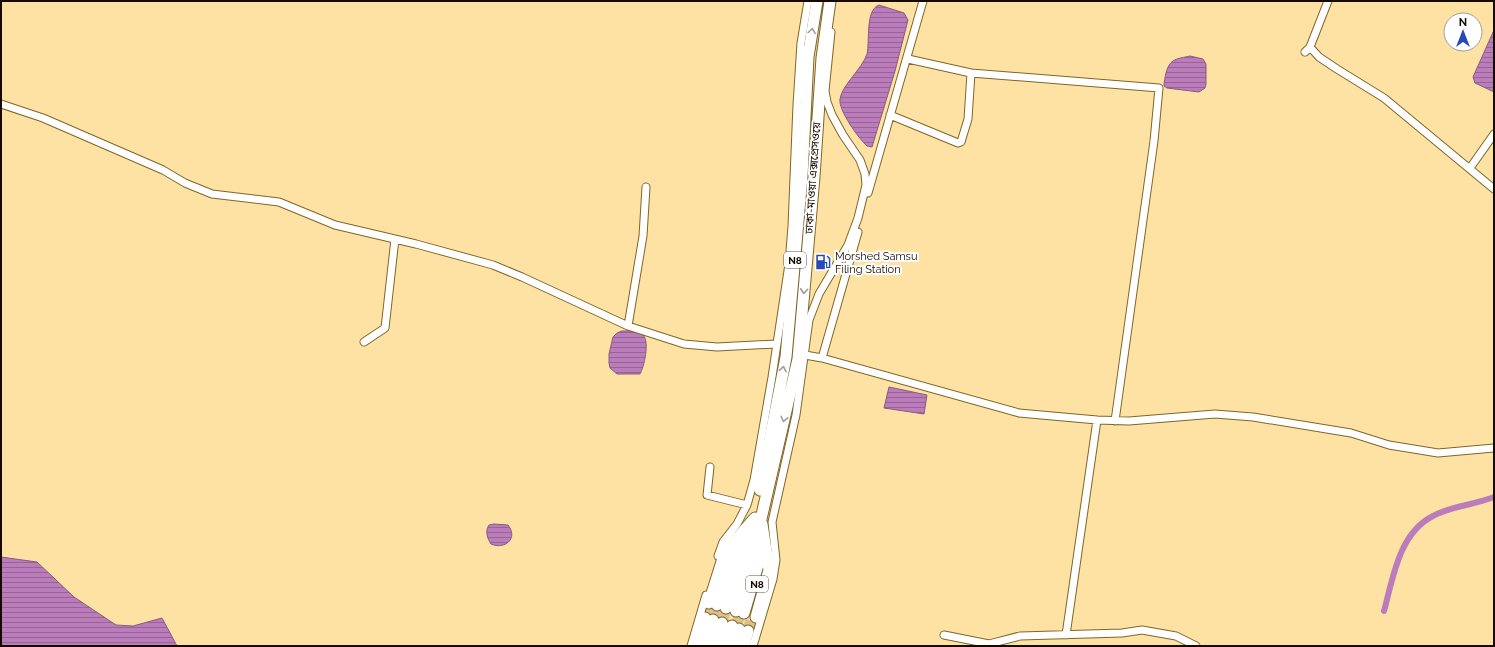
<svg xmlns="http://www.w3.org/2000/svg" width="1495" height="647" viewBox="0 0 1495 647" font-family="Raleway,'Noto Sans Bengali',sans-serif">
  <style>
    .water { fill: url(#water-rules); stroke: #885a82 }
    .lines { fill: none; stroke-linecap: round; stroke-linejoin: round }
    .canal { stroke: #ba7cba; stroke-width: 6 }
    .highway-tunnel { stroke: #dbc28b; stroke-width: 11; stroke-dasharray: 11 5.5; stroke-linecap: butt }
    .minor-casing { stroke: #7f6628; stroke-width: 9 }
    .highway-casing { stroke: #7f6628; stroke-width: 13 }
    .minor { stroke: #fff; stroke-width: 7 }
    .highway { stroke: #fff; stroke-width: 11 }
    .oneway { stroke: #a19d99 }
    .labels { text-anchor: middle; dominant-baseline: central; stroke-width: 4; stroke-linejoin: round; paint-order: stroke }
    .shield { fill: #fff; stroke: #5a544c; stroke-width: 1 }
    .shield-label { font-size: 10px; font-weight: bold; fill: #140a00 }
    .street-label { font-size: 11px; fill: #140a00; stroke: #fff }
    .poi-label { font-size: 11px; fill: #140a00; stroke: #fff; text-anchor: start }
  </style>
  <defs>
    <pattern id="water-rules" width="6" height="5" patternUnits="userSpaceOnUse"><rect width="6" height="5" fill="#ba7cba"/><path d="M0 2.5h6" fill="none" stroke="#966495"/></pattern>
  </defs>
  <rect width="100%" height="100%" fill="#fee2a3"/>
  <path class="water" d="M879,5l25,8 4,7 -13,51 -23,76 -5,-1c-8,-7 -29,-36 -27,-47 2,-14 22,-30 27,-45 3,-13 -2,-44 12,-49z
    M1494,30v62l-19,-9 -2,-6z
    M1190,56l13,3 3,5v20l-1,4 -6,4 -32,-4 -3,-2c0,-5 1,-8 2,-13 4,-15 11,-14 24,-17z
    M622,331c6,0 17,-1 21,4 7,7 1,32 -3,39h-23l-7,-6 -1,-5v-9l4,-17 4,-4z
    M889,387l38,8 -3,19 -40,-6z
    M494,524l14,1c11,14 -4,25 -17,19 -4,-6 -6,-13 -2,-19z
    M1,557l36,5 37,35 42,28 17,1 29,-8 15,28h-176z"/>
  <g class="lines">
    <path class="canal" d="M1384,611c9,-33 15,-78 49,-95 18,-10 41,-11 61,-19"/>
    <path class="highway-tunnel" d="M705,618l4,-15
      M713,620l4,-15
      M722,623l4,-15
      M736,628l4,-16
      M748,631l4,-15"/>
    <defs>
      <path id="minor" d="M1310,47l9,10 18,12 47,29 110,91
        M1305,52l5,-5 18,-46
        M971,73l188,15 -5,53 -39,280
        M1,104l42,14 120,52 22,13 27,11 67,8 56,23 81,19 77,21 29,12 106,49 56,18 33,3 59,-3
        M890,115l68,28 3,-1 7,-23 3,-46 -63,-14
        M1470,168l24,-34
        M868,193l55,-192
        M628,326l15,-90 3,-49
        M364,342l21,-14 10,-89
        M805,355l17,3 36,-126
        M822,358l197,55 78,7 32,1 86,-7 38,3 98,16 38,12 49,8 56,-5
        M710,467l-3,28 40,10
        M718,556l5,-14 14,-18 10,-19 7,-25 18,-103 17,-113 3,-38 5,-121 4,-62 7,-42
        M944,635l45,9 31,-8 102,-3 20,-3 34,6 20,10
        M1066,635l31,-215
        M691,646l15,-51
        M753,646l20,-67 3,-19 -4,-38 24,-107 13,-95 10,-26 29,-49 10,-27 8,-33 -1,-11 -5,-14 -17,-25 -11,-20 -5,-13 -2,-11 6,-59"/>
      <path id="highway" d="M760,490l26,-133 16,-181 6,-119 9,-56
        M709,603l16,-51 30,-34
        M717,605l18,-59
        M726,608l23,-80
        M736,611l25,-92 37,-160 16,-182 8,-119 8,-57
        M744,613l20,-69
        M756,617l13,-47 -7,-46
        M696,646l9,-28
        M705,646l8,-26
        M715,646l7,-23
        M726,646l6,-20
        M734,646l5,-17
        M744,646l4,-15"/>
    </defs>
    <use href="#minor" class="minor-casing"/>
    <use href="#highway" class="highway-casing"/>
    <use href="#minor" class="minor"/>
    <use href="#highway" class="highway"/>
  </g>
  <defs><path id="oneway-chevron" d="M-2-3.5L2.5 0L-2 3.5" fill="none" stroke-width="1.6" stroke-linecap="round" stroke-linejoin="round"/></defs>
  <g class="oneway">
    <use href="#oneway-chevron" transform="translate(812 31) rotate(-82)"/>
    <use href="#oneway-chevron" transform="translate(804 291) rotate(95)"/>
    <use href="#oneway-chevron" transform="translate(783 369) rotate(-79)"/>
    <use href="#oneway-chevron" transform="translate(784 419) rotate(103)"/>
  </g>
  <defs>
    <symbol id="fuel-bare" viewBox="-9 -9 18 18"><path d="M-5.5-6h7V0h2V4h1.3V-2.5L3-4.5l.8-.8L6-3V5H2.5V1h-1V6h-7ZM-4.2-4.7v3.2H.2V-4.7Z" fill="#2949b9" stroke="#fff" stroke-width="2.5" paint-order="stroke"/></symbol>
  </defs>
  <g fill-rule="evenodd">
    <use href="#fuel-bare" x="812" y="251" width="22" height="22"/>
  </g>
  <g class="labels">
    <g class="shield">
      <rect x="784" y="252" width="22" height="16" rx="3"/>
      <rect x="746" y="576" width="22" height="16" rx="3"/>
    </g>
    <g class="shield-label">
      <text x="795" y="260">N8</text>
      <text x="757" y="584">N8</text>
    </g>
    <g class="street-label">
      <text transform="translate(813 178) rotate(-86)">ঢাকা-মাওয়া এক্সপ্রেসওয়ে</text>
    </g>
    <g class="poi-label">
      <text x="835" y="256">Morshed Samsu<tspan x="835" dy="13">Filing Station</tspan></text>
    </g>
  </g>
  <rect width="1495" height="647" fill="none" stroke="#140a00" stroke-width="4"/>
  <g transform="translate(1463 32)"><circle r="19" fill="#ffffff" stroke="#a19d99"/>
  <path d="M0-3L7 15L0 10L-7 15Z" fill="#2949b9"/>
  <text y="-6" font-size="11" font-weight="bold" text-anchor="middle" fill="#140a00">N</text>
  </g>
</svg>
